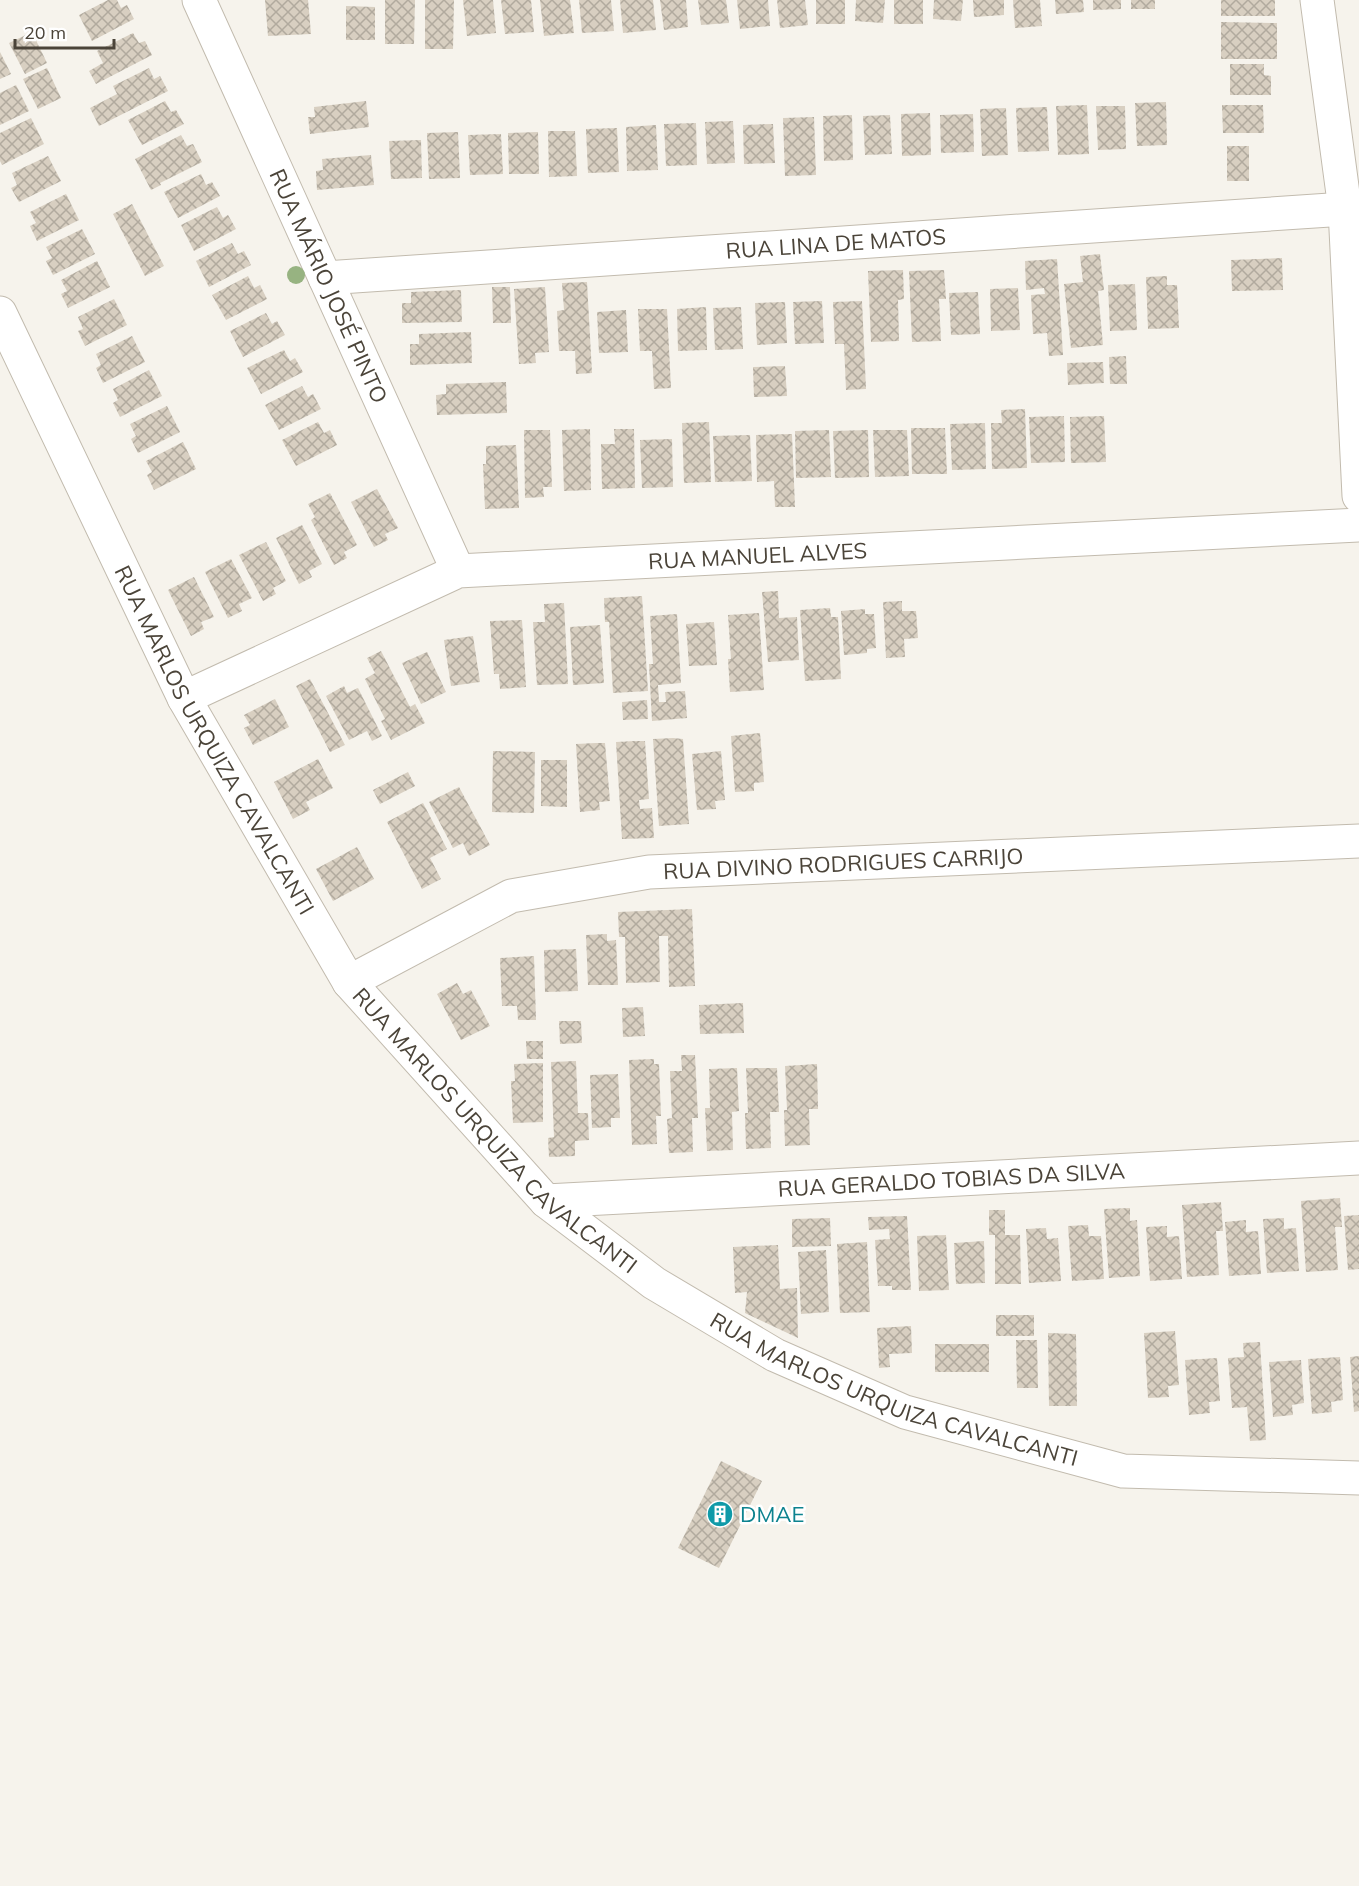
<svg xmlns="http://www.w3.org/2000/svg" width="1359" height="1886" viewBox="0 0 1359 1886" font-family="Mulish,sans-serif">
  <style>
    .building { fill: url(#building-cross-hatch) }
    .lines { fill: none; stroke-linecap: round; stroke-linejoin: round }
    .minor-casing { stroke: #c2bbae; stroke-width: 35 }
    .minor { stroke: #fff; stroke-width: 33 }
    .tree { fill: #97b381 }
    .labels { text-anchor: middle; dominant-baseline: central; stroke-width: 5; stroke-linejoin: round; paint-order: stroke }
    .street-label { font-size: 22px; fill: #4b4439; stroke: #fff }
    .culture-label { font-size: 22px; fill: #0d838f; stroke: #fff; text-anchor: start }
  </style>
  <defs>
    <pattern id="building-cross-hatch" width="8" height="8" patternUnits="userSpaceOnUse" patternTransform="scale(1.5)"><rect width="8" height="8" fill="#d8cfc1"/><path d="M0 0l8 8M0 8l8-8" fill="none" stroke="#b1aa9e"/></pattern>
  </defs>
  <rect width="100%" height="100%" fill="#f6f3ec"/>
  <path class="building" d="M108,0h9l4,8 6,-3 7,14 -42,22 -13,-26z
    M265,0h43l3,34 -43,2z
    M385,0h30l-1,44h-29z
    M425,0h29l-1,49h-28z
    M463,0h30l3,33 -29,3z
    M501,0h30l3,32 -29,2z
    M540,0h30l4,33 -30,3z
    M579,0h32l3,31 -32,2z
    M620,0h33l3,30 -33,3z
    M660,0h26l2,27 -24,3z
    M698,0h28l3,23 -28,2z
    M737,0h31l2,26 -30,3z
    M777,0h28l3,25 -28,3z
    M816,0h29v24h-29z
    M856,0h29l-2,23 -28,-2z
    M894,0h29v24h-29z
    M934,0h29l-2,21 -28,-2z
    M973,0h31v15l-30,2z
    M1013,0h27l2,26 -27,2z
    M1055,0h28l1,12 -28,2z
    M1093,0h28v9l-28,1z
    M1131,0h24v9h-24z
    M1221,0h54v16h-54z
    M346,6l29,1v33h-29z
    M1221,22l56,1v36h-56z
    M32,32l15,31 -22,11 -16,-31z
    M133,33l6,10 6,-2 7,14 -56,29 -7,-13 14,-8 -6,-12z
    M0,52l11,22 -11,5z
    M1230,64h34v11l7,1v19h-41z
    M47,68l14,30 -23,11 -15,-30z
    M149,68l5,11 6,-3 8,15 -69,35 -9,-18 27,-14 -4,-8z
    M16,85l13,26 -29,14v-32z
    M165,101l6,11 5,-2 8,14 -42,21 -14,-25z
    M366,101l3,26 -59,7 -2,-17h7l-1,-10z
    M1166,102l1,43 -30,1 -2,-43z
    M1087,105l2,49 -31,1 -2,-49z
    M1222,105h41l1,28h-41z
    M1096,106h29l1,43 -28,1z
    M1047,107l2,44 -31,1 -2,-44z
    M1006,108l2,47 -26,1 -2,-47z
    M930,113l1,42 -29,1 -1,-42z
    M973,114l1,38 -33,1 -1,-38z
    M852,115l1,45 -29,1 -1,-45z
    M890,115l2,39 -27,1 -2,-39z
    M814,117l2,58 -31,1 -2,-58z
    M31,118l13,26 -42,21 -2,-4v-28z
    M733,121l2,42 -28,1 -2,-42z
    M696,123l1,42 -31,1 -2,-42z
    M773,124l2,39 -31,1 -1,-39z
    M656,125l2,45 -31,1 -1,-44z
    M617,128l2,44 -31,1 -2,-44z
    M548,131h27l2,45 -28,1z
    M458,132l2,46 -31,1 -2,-46z
    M538,132l1,42h-30l-1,-41z
    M501,134l2,40 -33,1 -2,-40z
    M181,135l6,11 6,-2 9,18 -42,21 1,2 -10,5 -16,-31z
    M421,140l1,38 -31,1 -2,-38z
    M1227,146h22v35h-22z
    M371,155l3,30 -57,5 -1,-19 7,-1 -1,-11z
    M48,156l13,25 -42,21 -8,-14 6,-3 -5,-12z
    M201,174l5,11 6,-3 8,14 -42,22 -14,-26z
    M66,194l13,26 -42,21 -7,-15 6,-3 -6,-11z
    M132,204l32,62 -19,10 -32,-62z
    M217,207l6,11 5,-3 8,14 -42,22 -13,-26z
    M82,229l13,25 -42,21 -7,-14 6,-3 -6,-11z
    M232,243l6,11 6,-3 7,14 -42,22 -13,-26z
    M1100,254l4,36 -6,1 5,54 -32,3 -7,-64 19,-2 -3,-26z
    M1282,258l1,32 -51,1 -1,-31z
    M1057,259l6,96 -14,1 -2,-23 -14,1 -2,-39 14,-1 -1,-6 -18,2 -1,-29z
    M97,261l13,26 -42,21 -7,-14 6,-3 -6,-11z
    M903,270l1,29 -6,1 1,41 -28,1 -3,-71z
    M944,270l2,29h-7l2,42 -29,1 -3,-71z
    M248,276l6,12 6,-3 7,14 -41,21 -14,-25z
    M1167,276v9h10l2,43 -31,1 -2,-52z
    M587,282l5,91 -16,1 -1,-23h-16l-2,-40 7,-1 -2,-27z
    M1135,284l2,46 -27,1 -2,-46z
    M492,287h18l1,36h-18z
    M545,287l4,65 -14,1 1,10 -17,1 -5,-75z
    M1018,288l2,42 -29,1 -1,-42z
    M461,290l1,32 -60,1v-20h9v-11z
    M978,292l2,42 -29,1 -2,-42z
    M114,299l13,26 -42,21 -7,-15 5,-2 -5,-12z
    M822,301l2,42 -29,1 -2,-42z
    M862,301l4,88 -20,1 -2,-46h-9l-2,-42z
    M785,302l2,41 -30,2 -2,-42z
    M706,307l1,43 -29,1 -1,-42z
    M741,307l2,42 -28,1 -2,-42z
    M638,309h29l4,79 -17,1 -2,-38h-12z
    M626,310l2,42 -29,1 -2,-41z
    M266,313l6,11 5,-3 8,14 -42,22 -13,-26z
    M471,332l1,31 -62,2v-21h9v-10z
    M132,336l13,26 -42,21 -7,-15 5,-3 -5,-11z
    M284,350l6,11 5,-3 8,14 -42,22 -14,-26z
    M1126,356l1,28h-17l-1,-27z
    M1103,362l1,21 -36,2 -1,-22z
    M785,366l2,30 -33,1 -1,-30z
    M149,370l13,26 -42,21 -7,-14 5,-3 -5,-11z
    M506,382l1,31 -70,2 -1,-20 10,-1v-10z
    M302,386l6,11 5,-3 8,15 -42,21 -14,-25z
    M167,406l13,26 -42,21 -7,-14 5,-3 -6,-12z
    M1025,409l2,59 -35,1 -1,-46h11l-1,-13z
    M1064,416l1,46 -34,1 -2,-46z
    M1104,416l2,46 -35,1 -1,-46z
    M318,422l6,11 6,-3 7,15 -41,21 -14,-26z
    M709,422l2,60 -27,1 -2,-60z
    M985,423l1,46 -34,1 -2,-46z
    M911,428h34l2,46h-35z
    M590,429l1,61 -27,1 -2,-61z
    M614,429h20l1,59 -33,1 -1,-45h14z
    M524,430h26l2,57h-9l1,10 -19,1z
    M829,430l2,47 -35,1 -1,-47z
    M868,430l1,47 -34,1 -2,-47z
    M873,430h34l2,46 -34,1z
    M792,434l3,73h-20l-1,-26 -17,1 -1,-47z
    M750,435l2,46 -37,1 -2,-46z
    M672,439l1,48 -31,1 -2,-48z
    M183,442l13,27 -42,21 -7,-15 5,-3 -6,-11z
    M516,445l3,63 -34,1 -2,-45h3v-18z
    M377,489l21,39 -13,6 3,6 -14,7 -23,-45z
    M330,493l27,52 -13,7 3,6 -13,7 -23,-45 4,-3 -7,-13z
    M302,525l20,39 -13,7 3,6 -13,7 -23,-46z
    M266,542l20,39 -13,7 3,6 -13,7 -24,-46z
    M231,559l21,39 -13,6 3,7 -14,7 -23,-46z
    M194,577l20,40 -13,5 3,7 -13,7 -23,-46z
    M778,591l1,27 18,-1 2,43 -31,2 -6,-70z
    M642,596l6,95 -35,2 -4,-71h-4l-1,-24z
    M902,601v10h14l2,27 -14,1 1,18 -19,1 -3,-56z
    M564,603l4,81 -31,1 -4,-63h12l-1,-18z
    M830,608l1,9h7l3,62 -36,2 -5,-71z
    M865,609v5h9l2,34 -9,1v4l-23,2 -3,-44z
    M759,613l5,77 -34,2 -2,-33h3l-3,-44z
    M677,614l4,69 -23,2 1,17h7l-1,-10 20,-1 2,27 -35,3 -3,-57h4l-3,-48z
    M522,620l4,67 -26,2 -1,-15h-5l-4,-53z
    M714,622l3,43 -28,1 -3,-42z
    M600,625l4,58 -31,2 -3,-58z
    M473,636l7,46 -29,4 -7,-46z
    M381,651l29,56 5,-3 10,19 -34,17 -10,-19 4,-2 -20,-40 10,-6 -8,-15z
    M427,652l19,40 -25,12 -19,-41z
    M310,679l35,66 -15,7 -34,-66z
    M344,686l3,7 11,-5 24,48 -10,5 -5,-10 -18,9 -23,-44z
    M275,699l14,28 -36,18 -9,-17 6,-3 -6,-10z
    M647,700l1,19 -25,1 -1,-18z
    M760,733l4,49 -10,1v8l-19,1 -4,-56z
    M673,738l10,1 6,85 -30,2 -6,-87z
    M635,741h10l4,58 -10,1 1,9 12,-1 2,30 -32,1 -6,-97z
    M596,743h9l5,58 -11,1 1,8 -20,2 -4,-68z
    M493,751l42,1 -1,61 -42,-1z
    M721,751l4,49 -10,1 1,8 -19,1 -5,-56z
    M318,759l15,29 -27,14 4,8 -17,9 -19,-37z
    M541,760h26v47l-26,-1z
    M408,772l7,14 -35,18 -7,-14z
    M459,787l31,58 -21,11 -6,-13 -10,5 -24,-46z
    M423,803l24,46 -17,9 11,21 -19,10 -35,-67z
    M357,847l17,32 -41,22 -17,-32z
    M692,909l3,77 -26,1 -1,-51h-9l1,46 -34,1 -1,-46h-6l-1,-25z
    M607,934v7l9,-1 2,45h-30l-2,-50z
    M576,949l2,42 -33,1 -1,-42z
    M534,956l2,64h-18l-1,-14h-15l-2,-48z
    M457,983l6,11 8,-4 19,36 -29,14 -24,-46z
    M743,1003l1,30 -44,1 -1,-29z
    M643,1007l2,29 -22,1 -1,-29z
    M559,1021h22l1,22 -22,1z
    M526,1041h17v18h-16z
    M681,1055h14l3,63h-6l1,34 -24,1 -2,-34 5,-1 -2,-47h12z
    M654,1059v5h5l2,52h-5l1,28 -25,1 -3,-85z
    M576,1061l2,52h10l1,27 -14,1v15l-26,1 -1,-19 6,-1 -3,-75z
    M543,1063v59l-30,1 -2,-42h4l-1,-17z
    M817,1064l1,45h-9l1,36 -25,1 -1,-36h3l-2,-44z
    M737,1068l2,43 -7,1 1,38 -26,1 -2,-43h5l-1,-39z
    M746,1068h31l2,44h-9l1,36 -25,1 -1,-36h3z
    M618,1074l2,44h-9v9l-19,1 -2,-53z
    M1340,1198l2,29h-7l3,43 -32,2 -5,-71z
    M1221,1202l2,29h-7l3,44 -32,2 -5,-72z
    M1130,1208v13l7,-1 3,56 -31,2 -5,-69z
    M989,1210h16v25h15l1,49h-26v-49h-6z
    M1359,1215v54l-11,1 -4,-54z
    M907,1216l4,74h-19v-4h-14l-3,-46 15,-1 -1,-10 -20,1 -1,-13z
    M830,1218l1,28 -39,1v-28z
    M1284,1218v11l12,-1 3,43 -32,2 -4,-54z
    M1246,1220v12l12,-1 3,43 -32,2 -4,-54z
    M1088,1225l1,11h12l3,43 -32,2 -4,-55z
    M1167,1226v11l12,-1 3,43 -32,2 -4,-54z
    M1046,1228l1,11 11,-1 3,43 -32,2 -3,-54z
    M946,1235l3,55 -30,1 -2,-55z
    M984,1241l1,42 -29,1 -2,-41z
    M867,1242l3,70 -30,1 -3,-69z
    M778,1245l2,44 17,-1 1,50 -53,-25 2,-21 -12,1 -2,-46z
    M826,1250l3,62 -28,2 -3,-62z
    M996,1315h38v21h-38z
    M911,1326l1,27 -23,1 1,13 -11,1 -2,-40z
    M1175,1331l4,54 -11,1 1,11 -21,1 -4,-65z
    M1048,1333l28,1 1,72h-28z
    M1016,1340h21l1,48h-21z
    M1260,1342l6,98 -16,1 -3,-34 -15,1 -4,-50 16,-1 -1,-14z
    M935,1344h54v28h-54z
    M1359,1356v55l-5,1 -4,-55z
    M1340,1357l3,43 -12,2 1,10 -20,2 -4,-55z
    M1217,1358l3,43 -11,1 1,11 -21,2 -4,-55z
    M1301,1360l3,43 -12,2 1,10 -20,2 -4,-55z
    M721,1461l41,20 -43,87 -41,-20z"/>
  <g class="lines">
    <defs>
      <g id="minor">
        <path id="s1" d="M199,0l259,571"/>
        <path d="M1317,0l28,209 14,287"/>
        <path id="s2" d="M325,278l1020,-69"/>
        <path id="s3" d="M0,313l184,385 165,284 197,219 108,82 121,72 130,57 218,59 236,7"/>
        <path id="s4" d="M184,698l274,-127 901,-46"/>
        <path id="s5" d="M349,982l162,-86 138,-24 710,-31"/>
        <path id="s6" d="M546,1201l813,-43"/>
      </g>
    </defs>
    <use href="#minor" class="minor-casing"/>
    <use href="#minor" class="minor"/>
  </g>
  <circle class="tree" cx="296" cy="275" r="9"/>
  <defs>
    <symbol id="building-disc" viewBox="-11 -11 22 22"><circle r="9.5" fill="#0f9aa8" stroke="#fff"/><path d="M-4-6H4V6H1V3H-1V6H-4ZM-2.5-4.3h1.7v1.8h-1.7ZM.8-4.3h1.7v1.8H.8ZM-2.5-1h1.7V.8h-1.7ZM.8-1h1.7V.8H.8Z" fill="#fff"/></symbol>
  </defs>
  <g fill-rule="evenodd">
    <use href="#building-disc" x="705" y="1499" width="30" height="30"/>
  </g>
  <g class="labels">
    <g class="street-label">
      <text stroke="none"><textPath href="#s2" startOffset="512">RUA LINA DE MATOS</textPath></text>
      <text stroke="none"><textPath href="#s1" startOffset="314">RUA MÁRIO JOSÉ PINTO</textPath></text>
      <text stroke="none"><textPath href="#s4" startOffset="602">RUA MANUEL ALVES</textPath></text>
      <text stroke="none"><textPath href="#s3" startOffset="478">RUA MARLOS URQUIZA CAVALCANTI</textPath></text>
      <text stroke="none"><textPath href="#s5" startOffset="518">RUA DIVINO RODRIGUES CARRIJO</textPath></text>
      <text stroke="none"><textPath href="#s3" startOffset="964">RUA MARLOS URQUIZA CAVALCANTI</textPath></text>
      <text stroke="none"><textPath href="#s6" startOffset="406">RUA GERALDO TOBIAS DA SILVA</textPath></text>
      <text stroke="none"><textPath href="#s3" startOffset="1450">RUA MARLOS URQUIZA CAVALCANTI</textPath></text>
    </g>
    <g class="culture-label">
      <text x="740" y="1514">DMAE</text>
    </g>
  </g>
  <path d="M15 39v9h99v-9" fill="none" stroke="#4b4439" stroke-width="3"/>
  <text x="24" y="39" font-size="18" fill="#4b4439" stroke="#ffffff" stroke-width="4.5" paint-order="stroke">20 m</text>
</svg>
